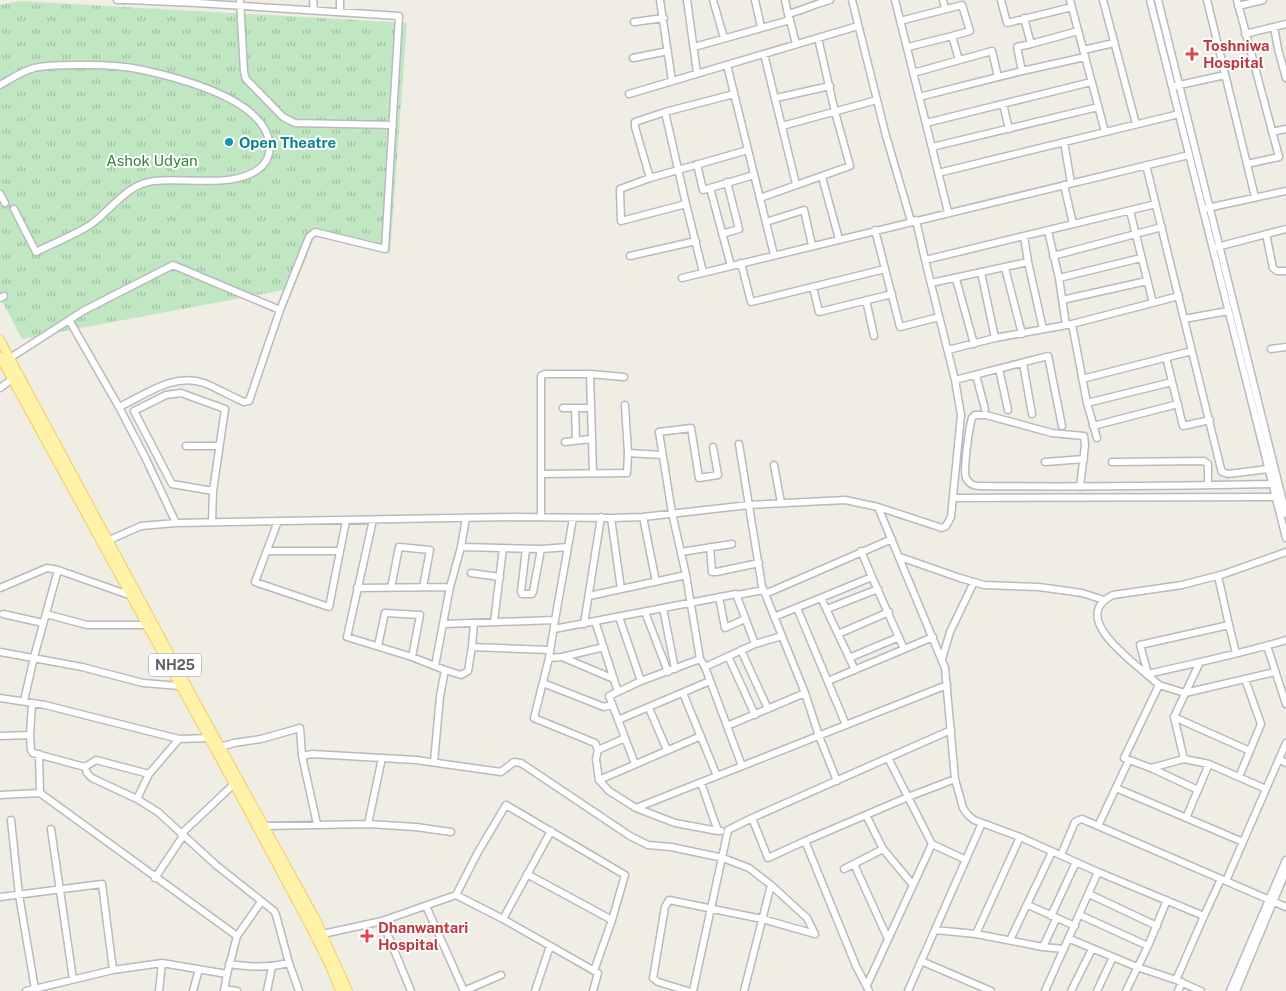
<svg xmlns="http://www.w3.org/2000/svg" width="1286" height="991" viewBox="0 0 1286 991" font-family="'Public Sans',sans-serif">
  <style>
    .grass { fill: url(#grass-tufts) }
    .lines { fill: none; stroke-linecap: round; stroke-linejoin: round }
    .minor-casing { stroke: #b7babe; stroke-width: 9 }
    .major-casing { stroke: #f5cd57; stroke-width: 10 }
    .minor { stroke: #fff; stroke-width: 6 }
    .major { stroke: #fff3a9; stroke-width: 8 }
    .health-dot { fill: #e0444e; stroke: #fff; stroke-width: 2 }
    .culture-dot { fill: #0f9aa8; stroke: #fff; stroke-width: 2 }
    .labels { text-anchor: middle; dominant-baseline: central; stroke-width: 4; stroke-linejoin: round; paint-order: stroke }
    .shield { fill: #fff; stroke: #8d9093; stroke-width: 1 }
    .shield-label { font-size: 14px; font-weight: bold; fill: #5c6065 }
    .health-label { font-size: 15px; font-weight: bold; fill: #be3a42; stroke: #fff; text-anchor: start }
    .culture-label { font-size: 15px; font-weight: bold; fill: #0d838f; stroke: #fff; text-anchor: start }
    .park-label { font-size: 15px; fill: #328639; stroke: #fff }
  </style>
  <defs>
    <pattern id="grass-tufts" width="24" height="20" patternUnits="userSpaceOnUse" patternTransform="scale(1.25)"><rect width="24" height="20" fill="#c0e7c1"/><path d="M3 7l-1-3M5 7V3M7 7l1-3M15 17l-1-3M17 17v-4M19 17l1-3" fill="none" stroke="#9fbfa0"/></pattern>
  </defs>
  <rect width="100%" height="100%" fill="#efede4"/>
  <path class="grass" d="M19,1l388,22 -17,231 -75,-19 -21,53 -272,51 -22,-42v-292z"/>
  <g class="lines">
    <defs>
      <path id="minor" d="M117,0h11
        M128,0l69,3
        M240,0l4,72 2,7 37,38 12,6 98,2
        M313,0l1,10
        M340,0v12
        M660,0l12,81
        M687,0l10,73
        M713,0l11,38
        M755,0l6,27
        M785,0l3,14c15,-4 27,-10 42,-14
        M852,0l34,136 25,85
        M895,0l53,212
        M943,0l2,9
        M1001,0l6,23 65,-16
        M1070,0l35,132
        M1103,0l33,124
        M1150,0l136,538
        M1158,0l128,514
        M1207,0l48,197
        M1237,0l42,157 -32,7
        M1238,6l25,-6
        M1024,18l7,26 47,-13
        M790,20l6,24
        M900,21l62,-16 8,26 -18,5
        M634,22l30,-4
        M1274,27l4,22 8,29
        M1245,34l41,-10
        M1031,44l-14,3 5,24 63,-14
        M694,47l96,-27 -2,-6
        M908,47l44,-11 7,24
        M1083,50l31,-7
        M764,54l32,130
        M633,58l35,-7
        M727,65l47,190
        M913,73l79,-22 6,26
        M0,85c11,-6 22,-14 34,-17 16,-4 36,-3 53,-3 18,0 38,1 56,5 36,8 113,27 125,67 3,10 2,20 -5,28 -22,25 -79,12 -109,16 -28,3 -43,30 -64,44 -17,11 -37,18 -54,27l-22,-43
        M1175,86l50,-11
        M629,94l229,-68
        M919,97l103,-26
        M776,98l54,-12
        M1003,104l6,25
        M665,112l21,92
        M926,123l165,-41
        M782,126l95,-26
        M1272,132l14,-3
        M1064,142l7,41
        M932,147l166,-40
        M697,164l6,26 7,-2
        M1146,165l75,304 1,3 6,2 40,-5
        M938,173l241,-59
        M822,177l17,62
        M650,178l-15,-51v-5l30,-10 69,-18
        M1064,185l9,39
        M0,194l5,9
        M760,198l90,-32 -15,-54 -17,-74
        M1207,208l79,-17
        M1130,211l23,92
        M766,222l38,-12 8,35
        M875,230l25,97 39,-10
        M1048,231l11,47 7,47
        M722,234l17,-5 -12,-47
        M1266,234l7,34 4,3h9
        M1217,247l69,-18
        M630,256l66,-15
        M1053,256l109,-29
        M925,260l231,-56
        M1028,262l15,67
        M741,263l10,39 134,-33
        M731,266l-21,-78 44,-13
        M1005,268l17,66
        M703,272l-17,-68 -65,17 -1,-32 30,-11 98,-28
        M981,272l14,66
        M682,278l507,-123
        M1059,278l82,-20
        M956,279l18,65
        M931,283l97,-21 -4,-26
        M813,287l6,25 73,-18
        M0,298l4,-2
        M866,300l8,36
        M1062,300l85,-19
        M1184,319l44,-8
        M69,320l50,87 26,50 31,66
        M1072,324l15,79 10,35
        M1271,349l15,-2
        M948,350l47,-12 77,-14 107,-28
        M1166,357l17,69 27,-6
        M10,358l73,-47 90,-46 107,45 29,-73 6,-5 70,17 14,-233 -202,-13v-3
        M1023,363l9,51
        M999,369l9,41
        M590,374l34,3
        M976,375l9,34
        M1082,379l110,-28
        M955,380l93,-24 14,70
        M0,388l12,-9
        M1087,403l85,-21
        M119,407c26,-12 55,-35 85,-24 13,5 26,13 40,19l5,-1 31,-91
        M563,408h28
        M575,408l1,32
        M1093,426l85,-22
        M565,442l26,-3
        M739,444l23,142 20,50
        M186,446h33
        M628,453l34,2
        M1045,462l39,-3
        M1112,462l92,-1 4,3v21
        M774,465l7,38
        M541,474l86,-1 1,-20 -3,-48
        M1080,487l5,-42 -1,-9 -32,-3 -66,-18h-11l-3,3c-3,10 -9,52 -6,60 3,6 8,8 13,8 98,1 196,0 293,-2
        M954,498l322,-1
        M878,507l64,21 4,-2 5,-9 10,-102 -6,-35 -30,-120 -9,-40
        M541,517v-141l4,-2h45l3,99
        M643,517l13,65
        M611,518l10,71
        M373,520l-26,117 65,20 33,13 -5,26 -6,66
        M278,521l-23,61 74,25 17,-86
        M212,522l1,-31 12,-82 -44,-16 -15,2 -32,16 38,73 41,7
        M105,542l36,-16 35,-3 340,-6 95,1 32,-1 106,-12 96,-5 33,7 67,161 10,111 8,29 5,7 6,5 46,17 78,35 -53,119
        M461,547l80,2 27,-2 5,-29
        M710,547l2,25h4l43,-9
        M526,549l-5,43 1,2h10l1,-2 8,-43
        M267,551h73
        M861,551l11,26
        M681,552l51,-8
        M900,557l60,21 24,7 55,2 43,6 22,7
        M58,570l71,25
        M471,573l29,4
        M1218,576l11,49
        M0,588l47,-20 11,2 -24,87 -10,44
        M357,588l93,-1 11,-40 5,-29
        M391,588l8,-41 31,3 -7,37
        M765,594l127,-55
        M737,595l27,-5
        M589,596l97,-21
        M719,597l6,31 20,-9
        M821,598l34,72
        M663,608l12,61
        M797,608l49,117
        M827,609l51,-20
        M645,612l23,60
        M3,614l40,9
        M46,614l41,11h59
        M619,617l22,64
        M774,617l98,-40 32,72
        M555,620l-6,38 -15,60 61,25 3,7 -2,9 3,21 10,11 27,17 311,-123
        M595,621l23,71
        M494,622l9,-74
        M474,623l-2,24 78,3
        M444,624l111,-4 13,-73
        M584,624l17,-107
        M554,629l182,-35 19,50
        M838,634l51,-22
        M378,646l7,-33 35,2 -8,42
        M1267,646l19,58
        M741,650l27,59
        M0,652l82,15 61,16 37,3
        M1236,653l-7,-28 -89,20 8,29c46,-11 93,-20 138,-34
        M728,656l27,59
        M562,657l52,22
        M549,658l13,-1 42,-10
        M849,658l50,-21
        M700,659l5,8 37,99
        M942,659l8,-27 24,-50
        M435,666l15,-79
        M705,667l50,-23 27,-8 23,57 14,43 18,45
        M445,670l16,5 7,-4 4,-24
        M828,681l105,-44
        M543,683l61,24 8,-2
        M1159,685l26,8 90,-21
        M683,693l34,83
        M0,698l45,7 134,34 32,-1
        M649,708l18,42
        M1174,717l76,34
        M618,720l92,-39
        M727,726l78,-33
        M30,735l2,-32
        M0,736l30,-1 1,15 2,3 52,14 11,-7 53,14 30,-35
        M217,748l17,-5 27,-4 39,-11 2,28 10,-2 104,6 85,12 13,-10 7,1 109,73 18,9 23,2 52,11 26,10 22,17 -27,106
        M598,750l27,-12
        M39,754l1,39 197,143 24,-34
        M302,756l15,68
        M888,758l44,86
        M1184,759l25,5 57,25
        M1279,759l7,4
        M635,764l-26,-68 32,-15 59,-22 -14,-84 -14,-62 -13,-81 32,-4 8,50 19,-3 -5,-28
        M85,767l2,6 5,5 45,21 21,13 58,53 58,46 2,4 13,48
        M1151,768l33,-9 -10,-42 26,-55
        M1239,777l22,-53 -16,-45
        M599,780l102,-44
        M701,783l17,48h3
        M1116,788l127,54
        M1198,790l-47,-22 -27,-10 35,-73c-18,-18 -94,-67 -46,-90l69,-10 42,-11 62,-22
        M0,795l40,-2
        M137,799l12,-25
        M636,808l39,15 43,8
        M866,815l17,34 30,36
        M752,818l199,-88
        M1186,818l23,-54
        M11,820l8,75 16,94
        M368,824l14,-66
        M264,826l104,-2 48,3 35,5
        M1098,826l31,-66
        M51,829l22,150
        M181,834l53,-50
        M805,841l103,-44 47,-18
        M1061,855l14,-33 4,-2 3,-1 204,88
        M854,864l34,75
        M844,869l39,-20
        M1098,872l106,44 17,-37
        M527,874l85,46 -18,51
        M155,878l28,-42
        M1226,881l60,-138
        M771,885l36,33 8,16
        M1089,894l68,32
        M456,895l22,-43 28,-47 119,70 -13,45
        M0,897l102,-13 11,86
        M1028,905l47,21
        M426,906l38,85 37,-16
        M1080,915l68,31
        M1051,916l25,-54
        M503,919l95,54 -5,18
        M382,921l74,-26 47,24 48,-88
        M935,930l41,4 67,13 21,2
        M976,934l44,-97
        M318,935l64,-14 29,70
        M1070,939l67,28 39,13 28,-64
        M1010,940l42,-88
        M1043,947l13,-28
        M921,961l70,30
        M162,963l65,11 10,-38
        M229,964c21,3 39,4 60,-1l10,28
        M1176,980l25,11
        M867,985l65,-141 34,16
        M224,989l13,2
        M26,991l87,-21 49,-7 -3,28
        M193,991l6,-22
        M224,991l3,-17
        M267,991l5,-24
        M535,991l15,-45
        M688,991l-30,-9 -5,-4 12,-71 4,-7 93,19 53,15
        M693,991l35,-161 24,-12 16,40 37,-17 51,125 13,25
        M908,991l74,-168
        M1071,991l21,-42
        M1097,991l16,-34
        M1126,991l22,-45 19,-46
        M1178,991l4,-9
        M1230,991l56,-131
        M1236,991l50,-120"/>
      <path id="major" d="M0,340l195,361 121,219 32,71
        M0,357l234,427 76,142 20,40 10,25"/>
    </defs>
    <use href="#minor" class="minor-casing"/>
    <use href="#major" class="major-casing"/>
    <use href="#minor" class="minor"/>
    <use href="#major" class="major"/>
  </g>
  <g class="health-dot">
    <path d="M1189.5 46.5h5v5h5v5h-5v5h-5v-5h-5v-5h5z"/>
    <path d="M364.5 928.5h5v5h5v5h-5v5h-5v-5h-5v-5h5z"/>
  </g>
  <circle class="culture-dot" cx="229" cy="142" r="5"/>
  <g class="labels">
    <rect class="shield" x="149" y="653.5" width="52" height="23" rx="4"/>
    <g class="shield-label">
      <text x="175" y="665">NH25</text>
    </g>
    <g class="health-label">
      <text x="1203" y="45">Toshniwa<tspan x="1203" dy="17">Hospital</tspan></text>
      <text x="378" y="927">Dhanwantari<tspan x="378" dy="17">Hospital</tspan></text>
    </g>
    <g class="culture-label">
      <text x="239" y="142">Open Theatre</text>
    </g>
    <g class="park-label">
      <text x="152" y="160">Ashok Udyan</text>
    </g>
  </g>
</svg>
